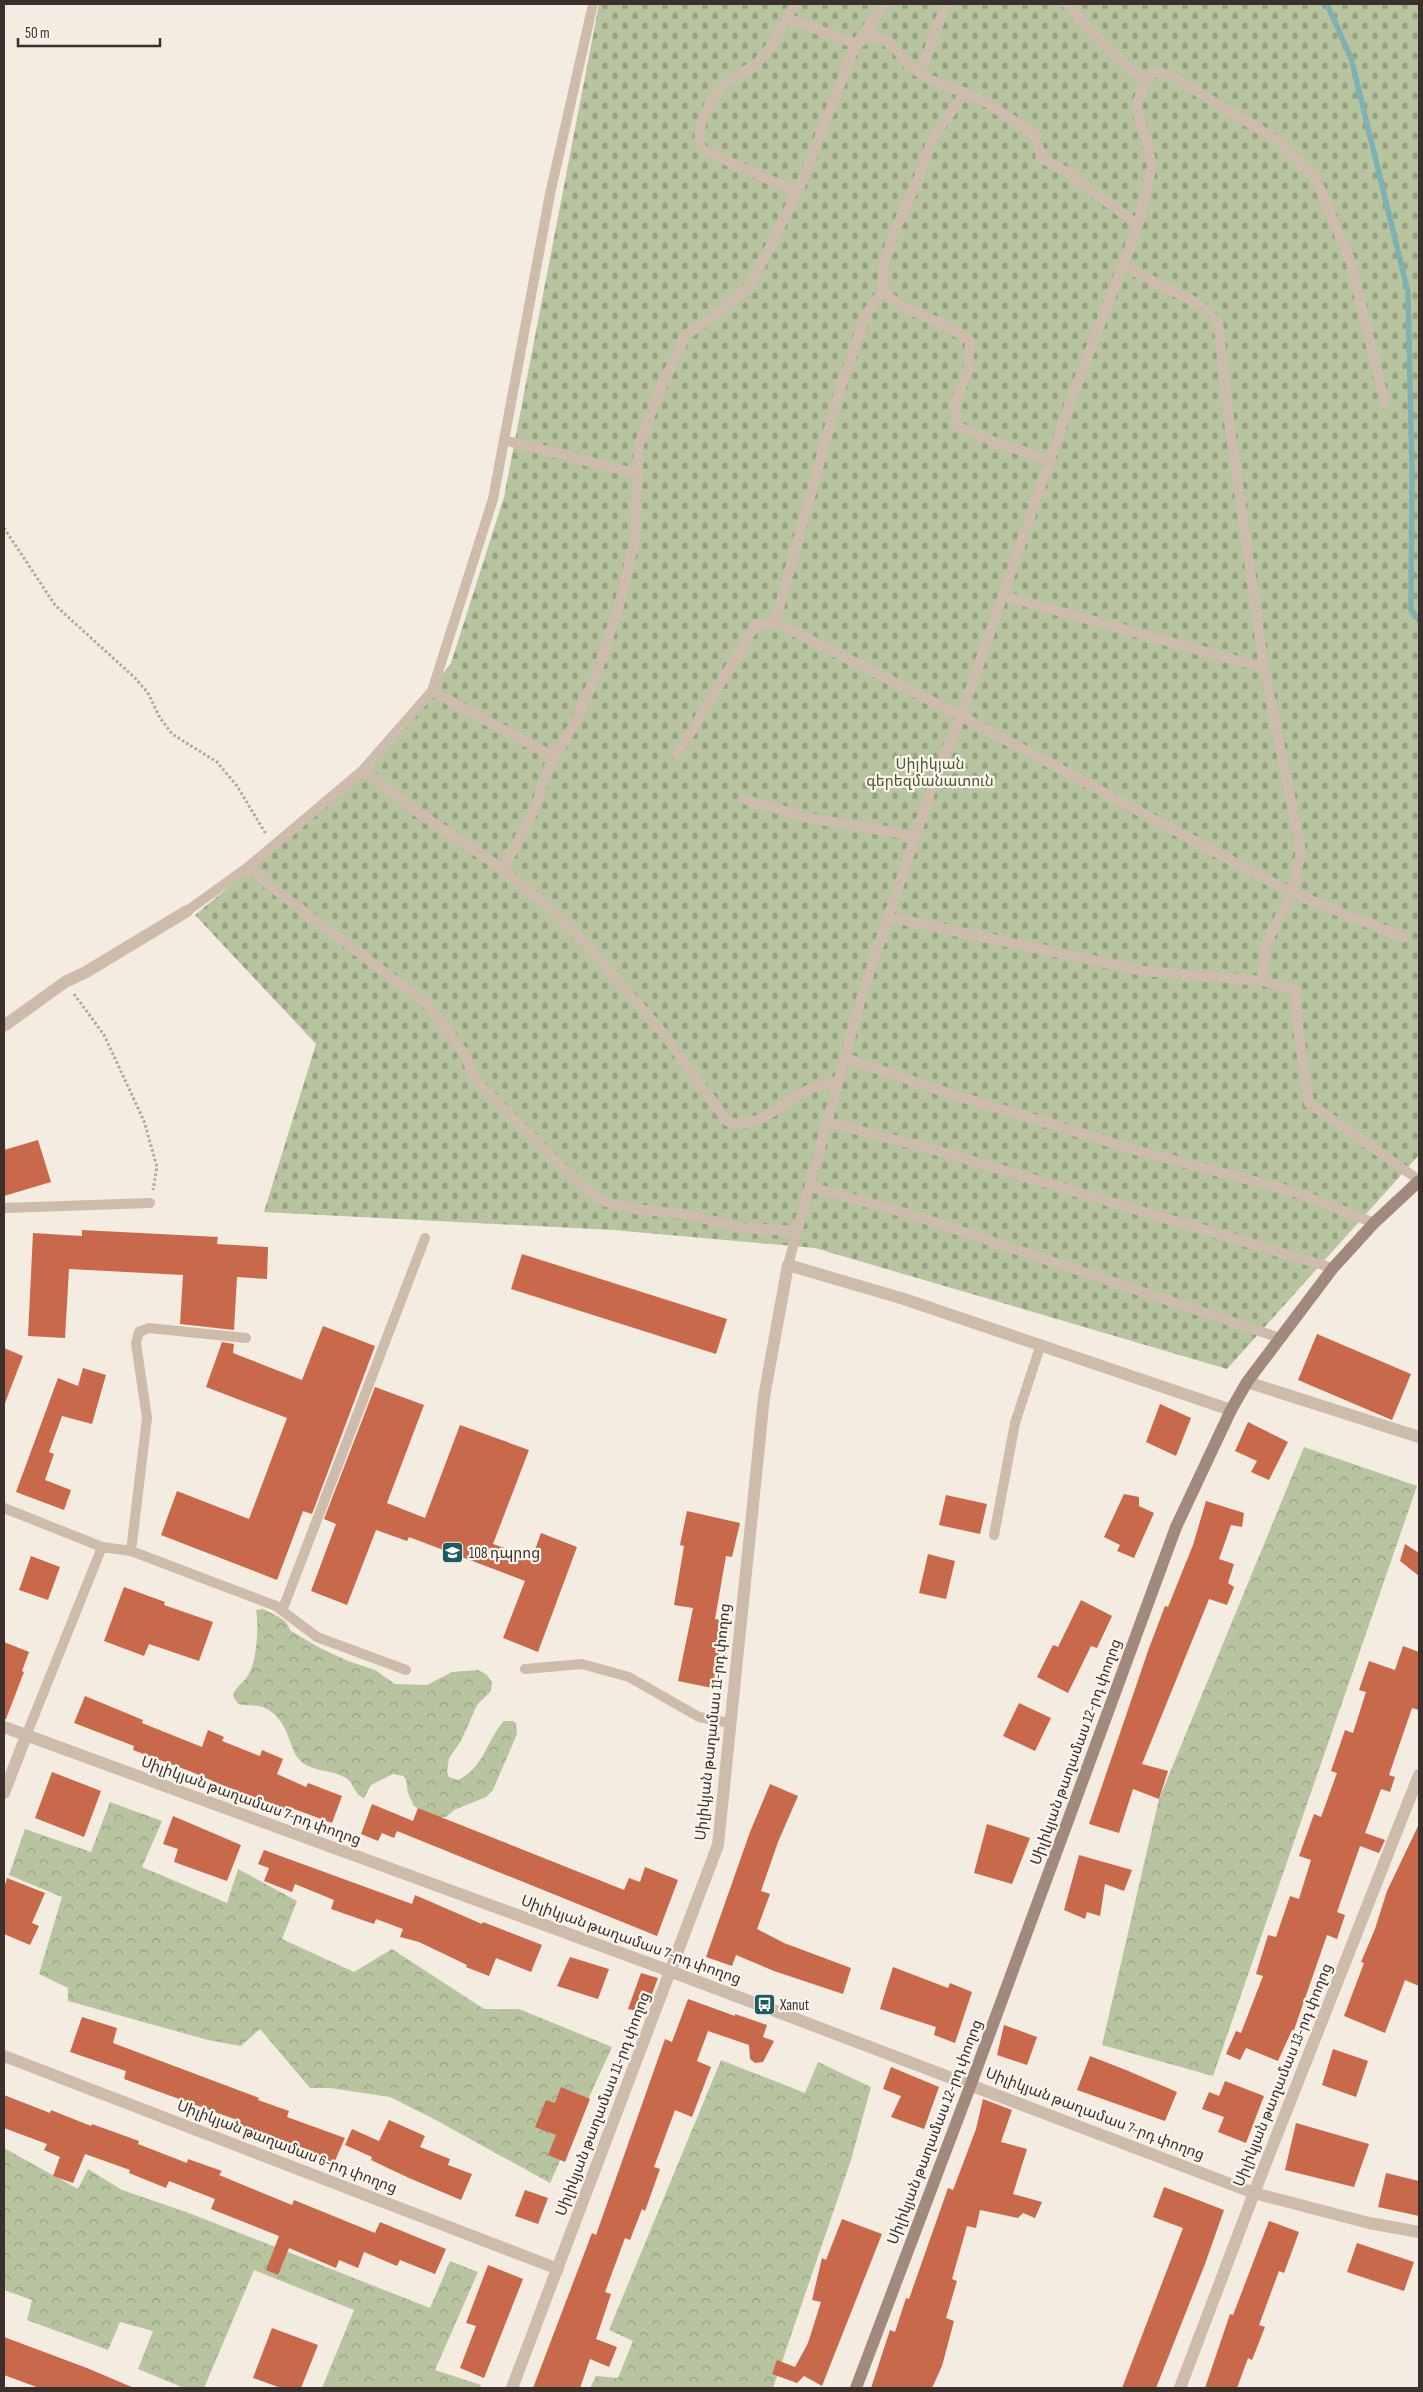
<svg xmlns="http://www.w3.org/2000/svg" width="1423" height="2392" viewBox="0 0 1423 2392" font-family="'Sofia Sans Condensed','Noto Sans Armenian',sans-serif">
  <style>
    .forest { fill: url(#forest-crowns) }
    .cemetery { fill: url(#cemetery-stones) }
    .lines { fill: none; stroke-linecap: round; stroke-linejoin: round }
    .stream { stroke: #7fb0b2; stroke-width: 5.5 }
    .building { fill: #c8694b }
    .path { stroke: #b9a596; stroke-width: 3; stroke-dasharray: 2.5 2.5; stroke-linecap: butt }
    .service { stroke: #cdbbac; stroke-width: 10 }
    .minor { stroke: #cdbbac; stroke-width: 12 }
    .secondary { stroke: #a18a7d; stroke-width: 12 }
    .labels { text-anchor: middle; dominant-baseline: central; stroke-width: 4.5; stroke-linejoin: round; paint-order: stroke }
    .park-label { font-size: 15px; fill: #4a5a2e; stroke: #fbf5ee }
    .poi-label { font-size: 15px; fill: #3b302b; stroke: #fbf5ee; text-anchor: start }
    .street-label { font-size: 15px; fill: #3b302b; stroke: #fbf5ee }
  </style>
  <defs>
    <pattern id="forest-crowns" width="20" height="18" patternUnits="userSpaceOnUse" patternTransform="scale(1.25)"><rect width="20" height="18" fill="#b8c4a0"/><path d="M2 6a3 3 0 1 1 6 0M12 15a3 3 0 1 1 6 0" fill="none" stroke="#97a083"/></pattern>
    <pattern id="cemetery-stones" width="16" height="16" patternUnits="userSpaceOnUse" patternTransform="scale(1.25)"><rect width="16" height="16" fill="#b8c4a0"/><path d="M2 7V4a2 2 0 0 1 4 0v3zM10 15v-3a2 2 0 0 1 4 0v3z" fill="#97a083"/></pattern>
  </defs>
  <rect width="100%" height="100%" fill="#f4ebe1"/>
  <path class="forest" d="M1304,1447l113,39 -204,590 -111,-31 57,-246z
    M263,1609l16,8 7,5 5,9 29,17 28,13 27,9 20,14 32,1 25,-13 26,-2 8,4 6,8 -1,9 -14,14 -16,36 -12,17 -2,14 2,5 9,3c26,-12 28,-39 46,-59h9l3,2 1,11 -24,56 -7,7 -32,13 -8,7 -11,1 -21,-12 -6,-13 -2,-14 -3,-3 -10,-2 -22,11 -7,13c-10,-3 -9,-14 -18,-20 -13,-8 -30,-6 -43,-15 -15,-10 -12,-43 -38,-55 -9,-4 -18,-2 -27,-4l-5,-8c2,-9 9,-12 14,-19 10,-13 12,-52 9,-67z
    M110,1802l52,19 -20,46 85,36 11,-34 59,32 -15,38 72,33 38,-23 92,60h35l93,38 -62,136 -116,-64 -44,-22 -60,-9h-20l-50,-59 -19,17 -33,-6 -140,-39v-13l-29,-14 23,-77 -53,-22 16,-46 66,23z
    M721,2060l84,33 13,-31 53,25 -20,73 -78,228h-183l6,-12 22,2 15,-37 -24,-11z
    M4,2148l74,41 10,-20 34,21 67,23 241,95 20,-47 28,11 -43,98 46,15 -1,3h-158l32,-78 -100,-40 -50,118h-20l-46,-19 15,-38 -33,-9 -12,28 -81,-30 5,-20 -28,-10z"/>
  <path class="cemetery" d="M599,4h820v1151l-192,214 -412,-121 -202,-18 -349,-18 52,-168 -121,-129 175,-145 81,-107 53,-166z"/>
  <g class="lines">
    <path class="stream" d="M1327,4l24,54 57,234 4,178 -1,140 8,10"/>
  </g>
  <path class="building" d="M38,1140l13,42 -47,14v-46z
    M82,1230l136,7 -1,7 51,3 -1,32 -30,-2 -3,53 -54,-6 3,-49 -114,-6 -4,69 -37,-2 5,-103 49,3z
    M522,1254l205,65 -11,35 -205,-65z
    M323,1326l52,20 -63,168 -9,-3 -26,69 -116,-45 16,-44 72,28 38,-101 -81,-31 16,-45 12,2 -1,9 69,27z
    M1317,1334l94,40 -19,46 -94,-40z
    M4,1348l19,8 -18,47h-1z
    M83,1368l23,7 -14,49 -30,-8 -13,36 5,2 -9,26 26,10 -7,20 -48,-18 42,-114 20,8z
    M375,1387l49,18 -37,98 38,15 35,-93 69,25 -36,94 39,14 9,-25 36,14 -39,105 -35,-14 22,-57 -116,-44 -2,4 -31,-11 -29,75 -36,-14 25,-67 -12,-5z
    M1160,1404l31,14 -15,38 -30,-14z
    M1248,1422l40,20 -19,38 -18,-8 6,-11 -22,-10z
    M1124,1494l15,3v9l15,7 -20,45 -17,-7 3,-6 -16,-8z
    M946,1495l41,9 -7,30 -41,-9z
    M1206,1501l38,12 -2,14 -11,-2 -12,34 15,5 -6,19 6,4 -7,18 -18,-6 -67,165 26,7 -9,28 -26,-10 -14,44 -30,-9 60,-176 16,-42 3,1 25,-62z
    M687,1511l53,12 -8,34 -6,-1 -11,63 11,2 -14,67 -34,-7 15,-73 -19,-3 10,-59 -4,-1z
    M1405,1544l14,9v23l-19,-15z
    M928,1554l27,7 -9,38 -27,-6z
    M31,1556l29,11 -12,33 -29,-10z
    M124,1587l41,15 -1,3 49,17 -14,39 -50,-17 -5,12 -40,-15z
    M1081,1600l31,16 -15,32 -6,-2 -23,47 -31,-16 16,-32 5,2z
    M4,1642l25,10 -7,19 2,1 -18,47h-2z
    M1403,1646l16,6v58l-7,-2 -23,67 6,2 -5,15 -9,-3 -16,44 20,7 -6,13 -19,-7 -23,66 8,3 -8,24 -10,-4 -33,95h-2l-14,31 -32,-13 -6,12 -14,-6 10,-23 5,2 22,-57 -7,-2 12,-39 8,2 14,-41 9,3 12,-39 -12,-4 15,-42 7,3 16,-44 -6,-2 14,-41 8,3 13,-41 -7,-2 10,-29 26,9z
    M85,1696l58,24 -1,3 60,24 6,-17 16,7 -2,4 38,15 2,-6 21,9 -6,15 29,13 2,-4 34,13 -10,27 -46,-17 -2,6 -92,-40 -59,-22 1,-4 -60,-23z
    M1019,1703l32,15 -16,33 -32,-15z
    M52,1772l49,19 -17,46 -49,-19z
    M770,1784l28,12 -20,46 -17,49 9,3 -13,35 27,14 67,25 -8,26 -69,-23 -38,-16 -4,11 -26,-9 44,-125z
    M372,1804l41,17 5,-13 206,82 5,-12 11,4 5,-15 33,13 -21,56 -260,-105 -3,7 -12,-5 -4,8 -17,-7z
    M173,1816l68,29 -14,36 -53,-19 4,-13 -15,-5z
    M987,1824l43,14 -18,46 -38,-11z
    M1419,1824v162l-14,-6 -20,53 -41,-17 20,-53 -3,-1 14,-33 12,-38z
    M264,1850l148,54 3,-9 67,29 1,-2 59,23 -11,27 -35,-14 -7,18 -23,-9 1,-2 -48,-23 -19,-5 3,-8 -27,-10 -2,5 -43,-15 3,-9 -39,-16 -3,8 -28,-11 5,-13 -11,-4z
    M1079,1855l53,15 -8,21 -19,-7 -5,32 -13,-4 -2,7 -21,-9z
    M7,1878l38,15 -13,30 7,3 -9,19 -26,-11v-46z
    M570,1957l39,12 -11,30 -41,-13z
    M893,1967l55,21 2,-5 22,9 -17,51 -21,-8 2,-8 -56,-18z
    M641,1973l17,5 -13,35 -17,-4z
    M688,1999l47,17v-2l32,11 -4,12 11,4 -11,21 -8,1 -5,-4 -1,-14 -41,-14 -11,30 14,6 -19,50 -17,-7 -21,57 6,2 -15,42 -3,-2 -12,31 -5,-2 -20,54 6,2 -15,45 21,8 -8,20 -19,-8 -10,29h-47l59,-155 4,2 69,-196 7,3z
    M82,2017l35,11 -4,15 146,55 -1,2 31,11 -2,6 58,21 -11,25 -23,-9 1,-3 -76,-27 1,-4 -113,-41 2,-8 -56,-19z
    M1004,2025l33,12 -10,28 -30,-10z
    M1333,2049l35,12 -12,36 -34,-12z
    M1090,2056l36,14 51,22 -12,29 -88,-31z
    M891,2067l48,20 -15,42 -33,-12 10,-21 -18,-7z
    M1225,2081l39,15 -18,47 -28,-11 6,-15 -22,-8 7,-17 10,4z
    M561,2087l29,12 -25,63 -17,-7 8,-20 -21,-8 11,-27 9,3z
    M4,2095l46,18 1,-3 40,16 1,-2 47,17 -1,3 49,19 1,-4 34,12 -3,4 73,30 2,-5 81,33 5,-11 66,27 -11,25 -35,-14 -3,6 -33,-14 -6,16 -19,-8 -3,8 -47,-20 -11,27 -12,-5 13,-34 -68,-27 4,-10 -46,-18 -3,7 -37,-15 1,-3 -45,-16 -12,29 -20,-7 7,-19 -16,-7 3,-6 -43,-16z
    M983,2099l29,11 -11,32 26,7 -14,45 29,8 -7,16 -12,-5 -5,5 -38,-8 -4,18 -9,-2 -15,53 5,2 -11,37 8,3 -12,45 -10,22h-61l19,-58 5,2 11,-34 3,1 39,-111 5,2 23,-61z
    M389,2120l36,16 -5,11 30,12 -2,6 24,9 -11,26 -52,-22 -38,-18 1,-3 -27,-12 7,-16 27,12z
    M1296,2123l73,21 -15,43 -69,-17z
    M1386,2173l33,8v35l-41,-9z
    M1164,2187l60,23 -19,54 -49,124h-34l61,-160 -30,-11z
    M525,2190l23,8 -10,26 -23,-8z
    M842,2219l40,15 -60,152 -18,-10 -7,7 -25,-9 5,-14 18,7 13,-24 13,-41 -9,-2 10,-42 4,2z
    M1269,2221l30,11 -15,41 -5,-2 -20,54 6,2 -13,33 -4,-2 -11,30h-32l25,-74 3,1z
    M1357,2243l57,19 -10,29 -57,-19z
    M488,2265l35,14 -39,99 -24,-10 16,-42 -10,-3z
    M272,2328l46,17 -17,43h-20l-28,-10z
    M4,2337l83,31 47,20h-95l-35,-13z"/>
  <g class="lines">
    <path class="path" d="M4,528l51,77 80,73 13,15 12,25 12,16 45,28 20,24 29,48
      M74,994l30,41 40,86 13,46 -4,23"/>
    <path class="service" d="M794,4c-7,15 -25,48 -37,59 -9,8 -21,11 -30,19 -15,13 -36,50 -24,68l94,42
      M1067,4l31,34 46,44
      M787,18l69,26 17,-8 12,5 12,9 11,15 20,14 55,21 53,36 5,22 27,15 70,52
      M920,74l26,-70
      M965,92l-33,47 -13,38 -25,55 -11,35v24l17,15 45,19 25,16 -2,28 -13,35 2,22 38,16 55,18
      M1121,265l78,39 19,19 12,106 34,239 37,183 -9,42 -26,51 -3,37 32,9 4,46 10,67 110,77
      M504,440l134,34
      M1004,596l260,72
      M775,622l64,-229 27,-79 17,-23
      M432,691l122,66
      M677,755l78,-129 20,-4 186,94 331,177 111,44
      M363,770l51,40 89,59 46,39 36,35 78,90 64,88c26,12 54,-17 77,-29 10,-6 22,-7 33,-11
      M743,799l66,19 107,18
      M248,867l21,18 159,120 36,48 12,28 87,87 38,33 34,8 56,6 50,13 56,3
      M503,869l32,-60 13,-41 27,-45 21,-48 22,-66 17,-69 4,-96 20,-52 27,-57 26,-17 40,-35 49,-99 55,-140 29,-40
      M187,911l61,-44 115,-97 69,-79 61,-192 57,-305 43,-190
      M889,917l255,54 119,10
      M845,1058l106,36 188,57 156,41 79,31
      M826,1122l116,30 391,116
      M810,1187l103,28 367,123
      M4,1208l146,-5
      M788,1265l74,-270 75,-223 24,-56 107,-308 70,-183 14,-59 -6,-28 -10,-29 8,-27 12,-11 15,5 106,64 39,39 35,84 34,141
      M4,1508l98,39
      M994,1535l21,-112 26,-79
      M131,1551l16,-133 -11,-75 3,-11 10,-4 97,10
      M282,1611l143,-373
      M525,1669l57,-5 47,13 70,40 31,6
      M26,1736l76,-189 29,4 145,55 41,31 89,33"/>
    <path class="minor" d="M4,1026l61,-44 21,-10 101,-61
      M1247,1382l172,55
      M4,1727l666,244 584,222 115,30 50,9
      M4,1793l22,-57
      M4,2056l554,213
      M512,2388l206,-543 46,-448 24,-132 116,34 327,111
      M1180,2388l74,-195 165,-418"/>
    <path class="secondary" d="M856,2388l115,-304 205,-557 55,-117 16,-28 86,-114 41,-45 45,-42"/>
  </g>
  <defs>
    <symbol id="school-square" viewBox="-11 -11 22 22"><rect x="-9" y="-9" width="18" height="18" rx="4" fill="#1f5a5e" stroke="#fbf5ee"/><path d="M0-5L7-2L0 1L-7-2ZM-4 1L0 2.5L4 1V4Q0 6-4 4Z" fill="#fff"/></symbol>
    <symbol id="bus-square" viewBox="-11 -11 22 22"><rect x="-9" y="-9" width="18" height="18" rx="4" fill="#1f5a5e" stroke="#fbf5ee"/><path d="M-5-6H5V4H4V6H2V4H-2V6H-4V4H-5ZM-3.5-4V0h7V-4ZM-3.5 1.2v1.5H-2V1.2ZM2 1.2v1.5H3.5V1.2Z" fill="#fff"/></symbol>
  </defs>
  <g fill-rule="evenodd">
    <use href="#school-square" x="440" y="1540" width="25" height="25"/>
    <use href="#bus-square" x="752" y="1992" width="25" height="25"/>
  </g>
  <g class="labels">
    <g class="park-label">
      <text x="930" y="764">Սիլիկյան<tspan x="930" dy="17">գերեզմանատուն</tspan></text>
    </g>
    <g class="poi-label">
      <text x="469" y="1553">108 դպրոց</text>
      <text x="780" y="2005">Xanut</text>
    </g>
    <g class="street-label">
      <text transform="translate(713 1722) rotate(-84)">Սիլիկյան թաղամաս 11-րդ փողոց</text>
      <text transform="translate(1076 1752) rotate(-70)">Սիլիկյան թաղամաս 12-րդ փողոց</text>
      <text transform="translate(251 1801) rotate(20)">Սիլիկյան թաղամաս 7-րդ փողոց</text>
      <text transform="translate(631 1940) rotate(20)">Սիլիկյան թաղամաս 7-րդ փողոց</text>
      <text transform="translate(1283 2075) rotate(-68)">Սիլիկյան թաղամաս 13-րդ փողոց</text>
      <text transform="translate(603 2104) rotate(-69)">Սիլիկյան թաղամաս 11-րդ փողոց</text>
      <text transform="translate(1095 2114) rotate(21)">Սիլիկյան թաղամաս 7-րդ փողոց</text>
      <text transform="translate(935 2132) rotate(-69)">Սիլիկյան թաղամաս 12-րդ փողոց</text>
      <text transform="translate(287 2147) rotate(21)">Սիլիկյան թաղամաս 6-րդ փողոց</text>
    </g>
  </g>
  <rect width="1423" height="2392" fill="none" stroke="#3b302b" stroke-width="10"/>
  <path d="M18 38v8h142v-8" fill="none" stroke="#3b302b" stroke-width="2.5"/>
  <text x="25" y="38" font-size="15" fill="#3b302b" stroke="#fbf5ee" stroke-width="4" paint-order="stroke">50 m</text>
</svg>
